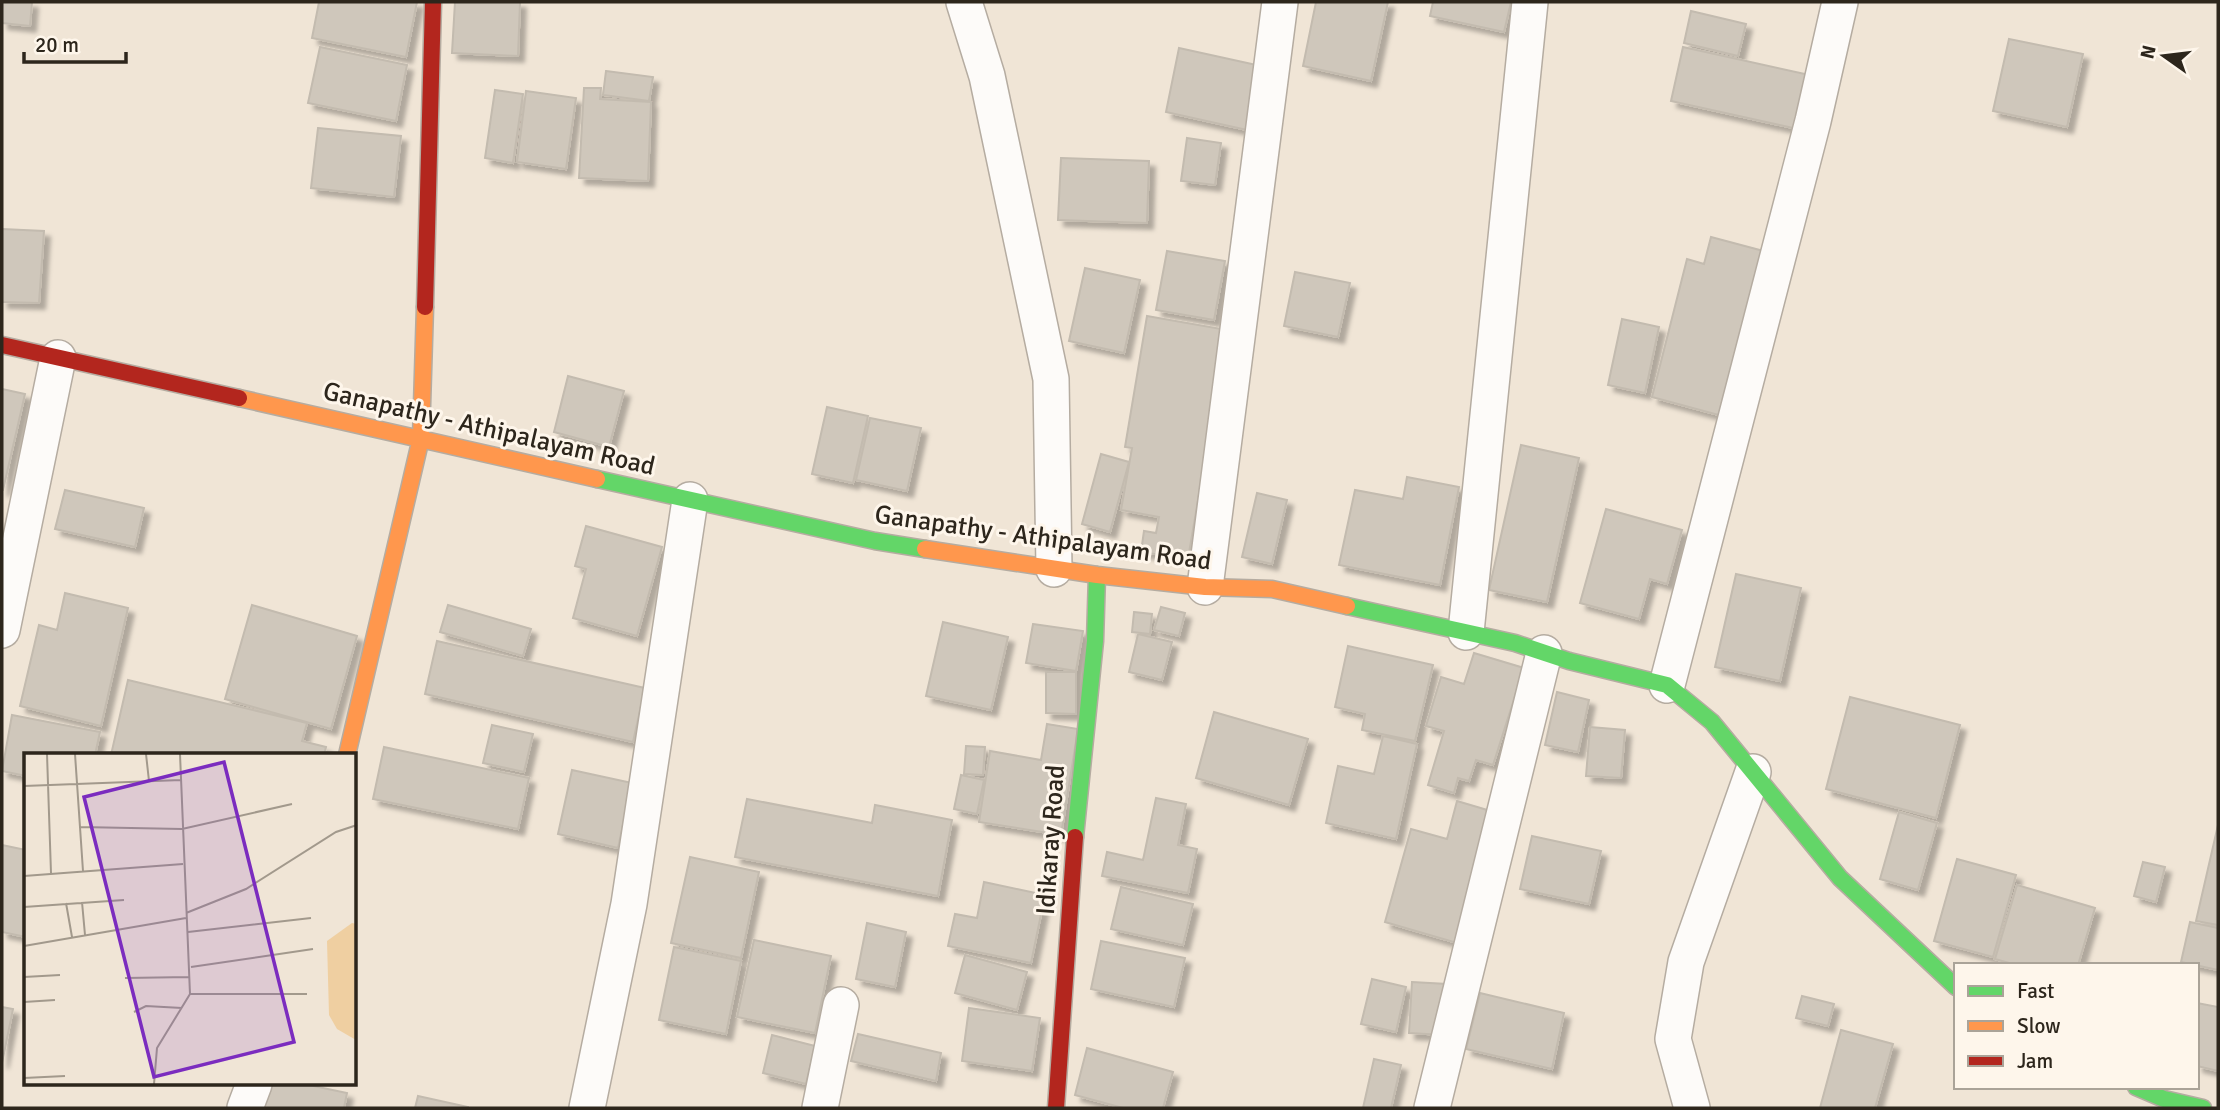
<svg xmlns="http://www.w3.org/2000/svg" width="2220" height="1110" viewBox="0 0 2220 1110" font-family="Signika,sans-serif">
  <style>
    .building { fill: #cfc7bb; stroke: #c3bbaf; stroke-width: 2; filter: url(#shadow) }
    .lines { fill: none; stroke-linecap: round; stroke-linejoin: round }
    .street-casing { stroke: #b5aca1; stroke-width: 38 }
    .fast-casing { stroke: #b5aca1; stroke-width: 19 }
    .slow-casing { stroke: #b5aca1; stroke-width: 19 }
    .jam-casing { stroke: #b5aca1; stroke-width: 19 }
    .street { stroke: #fdfbf9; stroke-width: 35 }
    .fast { stroke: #63d668; stroke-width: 16 }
    .slow { stroke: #ff974d; stroke-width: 16 }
    .jam { stroke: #b3261e; stroke-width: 16 }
    .labels { text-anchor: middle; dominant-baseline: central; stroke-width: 6; stroke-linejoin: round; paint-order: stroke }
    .street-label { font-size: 26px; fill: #2d261c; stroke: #fef6eb }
    .inset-road { fill: none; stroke: #a2998c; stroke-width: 2 }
    .view { fill: #7b2cbf; fill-opacity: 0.15; stroke: #7b2cbf; stroke-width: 3.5 }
    .inset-edge { fill: none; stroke: #2d261c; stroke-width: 3.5 }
  </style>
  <defs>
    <filter id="shadow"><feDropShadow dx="6" dy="6" stdDeviation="2" flood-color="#0004"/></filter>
  </defs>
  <rect width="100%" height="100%" fill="#f0e5d6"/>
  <path class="building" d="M2,2h30l-2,24 -28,-3z
    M319,2h98l-11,55 -94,-19z
    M455,2h65l-2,54 -66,-3z
    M1316,2h72l-17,79 -68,-15z
    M1433,2h78l-7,30 -74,-16z
    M1691,11l55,13 -8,32 -54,-13z
    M2009,39l74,15 -16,73 -74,-16z
    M320,47l87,18 -11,56 -88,-18z
    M1683,47l131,29 -12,54 -131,-29z
    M1179,48l82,18 -14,64 -81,-18z
    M606,71l47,6 -4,24 -46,-6z
    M584,88h17l-1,11 51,3 -3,79 -69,-3z
    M495,90l28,4 -10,69 -28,-5z
    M526,91l50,7 -10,71 -49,-7z
    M318,128l83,8 -7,61 -83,-9z
    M1187,138l34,5 -6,42 -34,-4z
    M1061,158l88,3 -2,62 -89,-3z
    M2,229l42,2 -5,72 -37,-1z
    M1711,237l60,16 -45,164 -74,-20 35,-138 17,5z
    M1167,251l58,10 -11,59 -58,-10z
    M1085,268l55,12 -16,73 -55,-12z
    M1295,272l55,11 -12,54 -54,-11z
    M1147,316l80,14 -39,229 -47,-7 3,-21 12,2 3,-16 -38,-7 11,-62 -7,-1z
    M1622,319l37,8 -14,66 -37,-8z
    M568,376l56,15 -15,56 -55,-15z
    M2,389l23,5 -22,96h-1z
    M827,407l41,9 -15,67 -41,-9z
    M870,418l51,10 -14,63 -51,-11z
    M1521,445l58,13 -32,144 -58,-12z
    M1101,454l28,8 -19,70 -28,-8z
    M1407,477l52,10 -19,98 -101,-20 16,-75 48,9z
    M65,490l79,18 -9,39 -80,-18z
    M1257,493l30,7 -15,64 -30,-7z
    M1606,509l76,21 -15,54 -17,-5 -11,40 -59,-16z
    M586,526l76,21 -25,89 -64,-18 13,-49 -11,-3z
    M1736,574l65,14 -21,93 -65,-14z
    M65,593l63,15 -27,118 -81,-20 19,-81 18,5z
    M252,605l105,31 -26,93 -106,-30z
    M448,605l83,24 -8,27 -83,-24z
    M1161,607l24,6 -6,23 -25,-6z
    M1134,612l18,2 -2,20 -18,-2z
    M943,622l65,15 -17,73 -65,-14z
    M1033,624l50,7 -7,40 -50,-8z
    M1138,634l34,8 -10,38 -33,-8z
    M437,641l208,47 -12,54 -208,-48z
    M1348,646l85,19 -18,76 -53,-11 3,-16 -30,-7z
    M1474,653l50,15 -31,97 -17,-5 -7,21 -11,-3 -4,15 -26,-8 16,-54 -18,-5 15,-49 23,7z
    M1046,672h30v42l-30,-1z
    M128,680l179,43 -5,18 24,6 -2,8h-213z
    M1557,692l32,8 -11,52 -33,-7z
    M1850,697l110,28 -24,93 -110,-29z
    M1214,712l94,27 -19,66 -93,-27z
    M12,715l88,17 -5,23h-69v21l-24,-5z
    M1047,724l31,5 -17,106 -82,-13 11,-71 51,9z
    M492,725l41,9 -9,38 -41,-9z
    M1590,727l35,3 -4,48 -35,-2z
    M1383,736l34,8 -21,95 -70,-16 12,-57 36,8z
    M966,746l19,1 -2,28 -19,-1z
    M384,747l145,31 -11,51 -145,-30z
    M572,770l60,13 -14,65 -60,-14z
    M961,775l23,5 -7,34 -23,-5z
    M1156,798l30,6 -8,41 19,4 -9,44 -86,-17 5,-24 36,8z
    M747,799l125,24 3,-18 77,15 -14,76 -203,-39z
    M1457,801l37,11 -37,131 -72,-21 26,-93 36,10z
    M1899,812l38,11 -19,67 -38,-11z
    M2218,825v100l-22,-4z
    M1532,836l69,15 -12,53 -69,-15z
    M2,845l24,5v87l-24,-5z
    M690,857l69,15 -18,86 -70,-15z
    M1957,859l59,16 -23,82 -59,-16z
    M2143,862l22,5 -9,35 -22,-6z
    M984,882l61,13 -14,68 -83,-17 7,-32 22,4z
    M2017,885l78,23 -17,57h-62l-21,-6z
    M1121,887l72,17 -10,41 -72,-16z
    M2190,922l28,6v42l-37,-8z
    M867,923l39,9 -11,55 -39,-8z
    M754,940l77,16 -16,77 -78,-16z
    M1101,941l84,17 -11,49 -83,-18z
    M674,947l67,14 -15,73 -67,-14z
    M965,955l62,17 -10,38 -62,-17z
    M1372,979l34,8 -10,45 -35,-8z
    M1412,982l35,2 -3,51 -35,-2z
    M1480,993l84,20 -12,56 -86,-20z
    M1802,996l32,8 -6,22 -32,-8z
    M2197,1003l21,4v64l-21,-5z
    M2,1007l11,2 -11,54z
    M969,1008l71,10 -8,53 -70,-10z
    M1841,1030l52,14 -18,64h-55z
    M858,1034l83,19 -5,28 -85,-20z
    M772,1035l43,11 -9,38 -43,-11z
    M1087,1048l86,24 -10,36h-40l-48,-13z
    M1374,1059l27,6 -10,43h-28z
    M258,1084h46l43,9 -3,15h-92z
    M418,1096l50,11v1h-53z"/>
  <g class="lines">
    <defs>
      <path id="street" d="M964,2l23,74 64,303 3,190
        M1205,587l75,-585
        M2,630l56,-272
        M1466,632l64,-630
        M1667,685l146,-564 27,-119
        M245,1108l9,-24
        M587,1108l42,-204 61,-404
        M820,1108l21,-103
        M1432,1108l112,-455
        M1692,1108l-19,-69 13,-77 67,-190"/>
      <path id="fast" d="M597,479l278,62 50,8
        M1347,606l168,37 54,18 98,24 45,37 128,156 116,109
        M1075,837l20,-196 2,-66
        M2136,1087l28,12 39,9"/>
      <path id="slow" d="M239,398l358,81
        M925,549l172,26 108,12 67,2 75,17
        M347,755l74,-317 4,-131"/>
      <path id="jam" d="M425,307l8,-305
        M2,345l237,53
        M1056,1108l19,-271"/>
    </defs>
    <use href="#street" class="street-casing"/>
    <use href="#fast" class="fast-casing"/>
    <use href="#slow" class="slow-casing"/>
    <use href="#jam" class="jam-casing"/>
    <use href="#street" class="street"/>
    <use href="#fast" class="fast"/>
    <use href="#slow" class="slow"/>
    <use href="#jam" class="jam"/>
  </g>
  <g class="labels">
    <g class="street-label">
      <text transform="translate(489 429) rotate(13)">Ganapathy - Athipalayam Road</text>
      <text transform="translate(1043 538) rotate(8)">Ganapathy - Athipalayam Road</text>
      <text transform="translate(1051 840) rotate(-86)">Idikaray Road</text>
    </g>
  </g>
  <g transform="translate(24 753)">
    <rect width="332" height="332" fill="#f0e5d6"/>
    <path d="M328,170l5,1 -1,116 -19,-11 -8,-14 -2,-74z" fill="#efcfa1"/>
    <path class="inset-road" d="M23,1l4,119M51,1l8,117M122,1l3,27M0,33l157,-6M56,74l102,2 110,-25M0,123l159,-12M58,149l3,33M42,150l6,34M0,154l100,-7M162,160l60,-24 90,-57 21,-7M164,179l123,-14M0,193l162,-28M167,214l122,-18M0,224l36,-2M101,225l65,-1M166,241h117M0,249l31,-2M110,259l12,-6 36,2M0,325l41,-2M130,331l3,-36 33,-54 -10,-240"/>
    <path class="view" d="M200,9l70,280 -140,35 -70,-280z"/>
    <rect width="332" height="332" class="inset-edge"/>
  </g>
  <rect width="2220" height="1110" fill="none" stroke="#2d261c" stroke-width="7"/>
  <rect x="1954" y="963" width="245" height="126" fill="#fef6eb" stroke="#aaa398" stroke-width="2"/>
  <rect x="1968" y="986" width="35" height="10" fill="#63d668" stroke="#aaa398" stroke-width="2"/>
  <text x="2017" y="998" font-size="21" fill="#2d261c">Fast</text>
  <rect x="1968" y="1021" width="35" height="10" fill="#ff974d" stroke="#aaa398" stroke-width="2"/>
  <text x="2017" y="1033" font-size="21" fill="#2d261c">Slow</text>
  <rect x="1968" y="1056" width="35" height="10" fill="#b3261e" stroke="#aaa398" stroke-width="2"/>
  <text x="2017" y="1068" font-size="21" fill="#2d261c">Jam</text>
  <g transform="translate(2164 56) rotate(284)" stroke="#fef6eb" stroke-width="5" paint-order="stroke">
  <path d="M0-5L12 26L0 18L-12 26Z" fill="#2d261c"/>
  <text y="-10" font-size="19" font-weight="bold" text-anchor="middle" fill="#2d261c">N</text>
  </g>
  <path d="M24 52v10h102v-10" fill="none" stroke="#2d261c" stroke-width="3.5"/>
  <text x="35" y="52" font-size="21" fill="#2d261c" stroke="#fef6eb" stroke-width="5" paint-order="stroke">20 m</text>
</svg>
